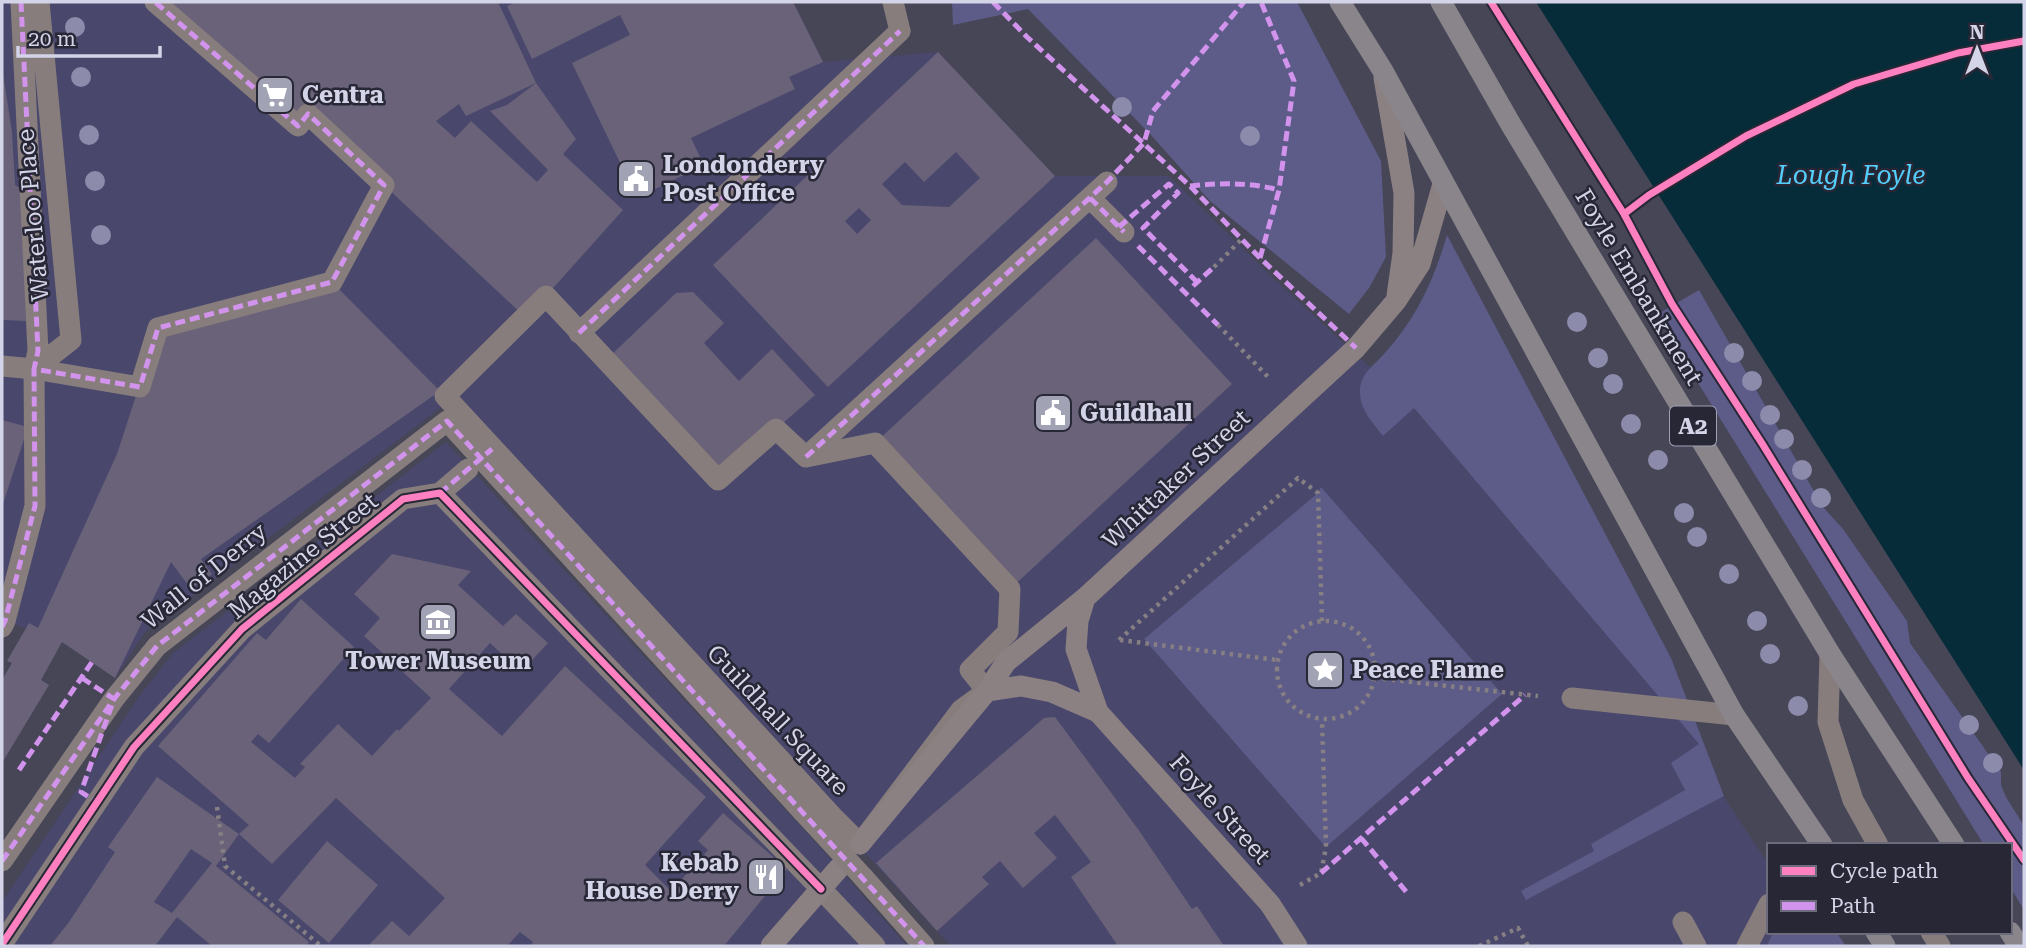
<svg xmlns="http://www.w3.org/2000/svg" width="2026" height="948" viewBox="0 0 2026 948" font-family="'Roboto Serif',serif">
  <style>
    .built { fill: #49476c }
    .green { fill: #5d5b88 }
    .water { fill: #062c3a }
    .building { fill: #696279; fill-rule: evenodd }
    .lines { fill: none; stroke-linecap: round; stroke-linejoin: round }
    .path { stroke: #867f83; stroke-width: 4.5; stroke-dasharray: 3.5 5; stroke-linecap: butt }
    .lane { stroke: #877d7d; stroke-width: 21 }
    .street { stroke: #877d7d; stroke-width: 21 }
    .secondary { stroke: #8b8082; stroke-width: 21 }
    .highway { stroke: #89858a; stroke-width: 21 }
    .street-bridge { stroke: #877d7d; stroke-width: 21 }
    .quiet { stroke: #d193ec; stroke-width: 5; stroke-dasharray: 10 5; stroke-linecap: butt }
    .cycleway-casing { stroke: #272736; stroke-width: 11 }
    .cycleway { stroke: #ff80c0; stroke-width: 7 }
    .tree { fill: #8c8bab }
    .labels { text-anchor: middle; dominant-baseline: central; stroke-width: 5; stroke-linejoin: round; paint-order: stroke }
    .shield { fill: #272736; stroke: #a0a0b3; stroke-width: 2 }
    .shield-label { font-size: 23px; font-weight: bold; fill: #d4d4e8 }
    .poi-label { font-size: 24px; font-weight: bold; fill: #d4d4e8; stroke: #272736; text-anchor: start }
    .street-label { font-size: 24px; fill: #d4d4e8; stroke: #272736 }
    .water-label { font-size: 26px; font-style: italic; fill: #54cffc; stroke: #272736 }
  </style>
  <rect width="100%" height="100%" fill="#464657"/>
  <path class="built" d="M2,2h791l30,60 115,-10 117,124h114l101,99 144,133 286,336 24,53 45,68v67h44l9,14h-871l-503,-544 -303,230 -30,46 -43,-31 -70,-28z
    M446,442l383,415 78,89h-905v-44l136,-204 34,-44z"/>
  <path class="green" d="M952,2h345l84,159 5,96 -17,31 -20,26 -139,-113 -60,-67 -122,-125 -75,16z
    M1447,235l224,423 53,138 -198,104 -5,-9 73,-40 -3,-7 94,-54 -14,-27 28,-19 -285,-336 -31,28c-10,-13 -22,-25 -23,-42 -1,-19 12,-27 24,-40 32,-35 50,-74 63,-119z
    M1699,290l124,217 20,22 64,92 3,22 91,129v13l5,12 18,29v84l-14,-23v-42h-26l-328,-530z
    M1321,487l181,207 -176,153 -182,-208 174,-146z
    M1773,932h63l10,14h-79z"/>
  <path class="water" d="M1536,2h488v768z"/>
  <path class="building" d="M155,2h343l38,81 40,56 -13,15 60,56 -77,86 -22,20 -216,-202 -10,12zM536,83l-29,22 -17,6 58,59 -11,12 -66,-61 -16,17 -19,-17 23,-17 7,12z
    M516,2h277l30,60 -34,15 6,12 -104,49 13,27 -67,33 -65,-135 58,-28 -10,-20 -88,44 -25,-53z
    M938,52l117,124 -227,211 -115,-122zM956,152l24,26 -31,29 -47,-2 -20,-21 23,-22 19,20zM859,208l12,12 -14,14 -12,-13z
    M2,67l10,65 3,53 10,6 1,130 -24,-1z
    M1096,238l136,146 -222,205 -135,-146z
    M332,282l108,109 -239,168 11,15 -21,15 -20,-27 -56,116 -53,-36 -21,38 8,5 -47,78v-83l10,-17 -5,-2 22,-38 9,5 79,-174 41,-126z
    M693,292l31,31 -20,20 35,38 33,-32 43,46 -97,85 -113,-119 71,-68z
    M2,420l26,7 -26,80z
    M392,554l79,17 -13,14 45,41 13,-12 32,29 -27,29 -31,-29 -41,46 53,47 63,-70 141,131 -61,68 26,26 37,-41 -10,-9 25,-28 64,56 -63,77h-194l3,-4 -13,-10 -13,14h-139l24,-25 17,15 36,-38 -109,-100 -64,66 -33,-30 10,-9 -91,-79 99,-113 9,7 35,-41 53,48 -85,96 -11,-9 -7,8 44,36 10,-11 -5,-3 38,-40 34,32 25,-27 2,2 32,-33 -67,-62 16,-18 -26,-24z
    M1055,717l83,112 54,80 5,-3 27,40h-106l-47,-69 20,-15 -36,-47 -21,18 23,25 -34,30 -23,-27 -18,16 7,7 -52,47 -61,-68 168,-145z
    M157,777l82,57 -23,32 93,76 -3,4h-94l-35,-29 -22,29h-105l19,-24 46,-70 -7,-5zM191,849l21,14 -40,50 -18,-11z
    M327,841l51,44 -49,58 -51,-43z"/>
  <g class="lines">
    <path class="path" d="M1214,267l28,-28
      M1218,325l53,55
      M1277 670a49 49 0 1 1 98 0a49 49 0 1 1-98 0Z
      M1119,640l179,-162 20,15 4,128
      M1120,640l157,20
      M1375,678l163,18
      M217,807l8,59 96,80
      M1300,885l21,-12 5,-26 -4,-127
      M1479,946l39,-18 10,18"/>
    <path class="lane" d="M893,2l7,29
      M1830,654l-2,68 25,78 25,45
      M821,889l54,57
      M1683,922l13,24
      M1931,932l9,14
      M1747,946l22,-42"/>
    <path class="street" d="M21,2l17,349 -4,18 106,18 18,-59 174,-46 52,-97 -76,-71 -10,12 -143,-124
      M1090,198l34,34
      M546,296l172,184 58,-51 30,28 69,-14 135,146 -2,43 -38,38 17,21 -26,19 -101,134 -25,-25 -390,-423z
      M579,333l321,-302
      M2,366l32,3 37,-29 -32,-338
      M806,457l301,-275
      M511,491l292,321
      M440,493l28,-24
      M2,627l3,-6 30,-115 -1,-137
      M1572,698l162,17
      M2,861l112,-162 43,-53 290,-225 11,12
      M863,877l61,69
      M2,944l132,-197 108,-118 161,-130 37,-6 381,396"/>
    <path class="secondary" d="M1384,78l20,115 -1,60 -6,43
      M1085,598l-7,23 -2,28 22,63 172,192 27,42
      M987,691l34,-5 31,6 46,20
      M860,844l127,-153 19,-29 79,-64 271,-250 40,-47 24,-37 23,-80
      M771,946l68,-78"/>
    <path class="highway" d="M1340,2l43,69 351,644 88,130
      M1441,2l69,121 320,531 124,191
      M1876,932l9,14
      M2010,932l9,14"/>
    <path class="street-bridge" d="M458,433l53,58
      M803,812l60,65"/>
    <path class="quiet" d="M21,2l17,349 -4,18 106,18 18,-59 174,-46 52,-97 -76,-71 -10,12 -143,-124
      M993,2l34,35 163,149 70,72 96,90
      M1190,186c30,-3 59,-4 89,4
      M1090,198l34,34
      M1119,227l50,-43 9,9 -35,35 54,54
      M1138,246l80,79
      M1260,258l19,-68 15,-109 -33,-79
      M1193,286l21,-19
      M579,333l321,-302
      M806,457l301,-275 37,-39 9,-32 91,-109
      M440,493l52,-44
      M2,627l3,-6 30,-115 -1,-137
      M82,678l32,21 -33,93 16,10
      M19,770l73,-108
      M1361,838l48,57
      M2,861l112,-162 43,-53 290,-225 477,525
      M1321,873l204,-178"/>
    <defs>
      <path id="cycleway" d="M1491,2l133,212 48,90 91,141 205,333 56,82
        M1624,214l25,-19 97,-59 108,-52 104,-31 66,-12
        M2,944l132,-197 108,-118 161,-130 37,-6 381,396"/>
    </defs>
    <use href="#cycleway" class="cycleway-casing"/>
    <use href="#cycleway" class="cycleway"/>
  </g>
  <g class="tree">
    <circle cx="75" cy="27" r="10"/>
    <circle cx="81" cy="77" r="10"/>
    <circle cx="1122" cy="107" r="10"/>
    <circle cx="89" cy="135" r="10"/>
    <circle cx="1250" cy="136" r="10"/>
    <circle cx="95" cy="181" r="10"/>
    <circle cx="101" cy="235" r="10"/>
    <circle cx="1577" cy="322" r="10"/>
    <circle cx="1734" cy="353" r="10"/>
    <circle cx="1598" cy="358" r="10"/>
    <circle cx="1752" cy="381" r="10"/>
    <circle cx="1613" cy="384" r="10"/>
    <circle cx="1770" cy="415" r="10"/>
    <circle cx="1631" cy="424" r="10"/>
    <circle cx="1784" cy="439" r="10"/>
    <circle cx="1658" cy="460" r="10"/>
    <circle cx="1802" cy="470" r="10"/>
    <circle cx="1821" cy="498" r="10"/>
    <circle cx="1684" cy="513" r="10"/>
    <circle cx="1697" cy="537" r="10"/>
    <circle cx="1729" cy="574" r="10"/>
    <circle cx="1757" cy="621" r="10"/>
    <circle cx="1770" cy="654" r="10"/>
    <circle cx="1798" cy="706" r="10"/>
    <circle cx="1969" cy="725" r="10"/>
    <circle cx="1993" cy="763" r="10"/>
  </g>
  <defs>
    <symbol id="supermarket-square" viewBox="-11 -11 22 22"><rect x="-9" y="-9" width="18" height="18" rx="4" fill="#a2a2b5" stroke="#272736"/><path d="M-6-5.5h2.5l.6 2H6L4.5 2H-2.5L-4.4-4H-6ZM-1.5 3.2a1.3 1.3 0 1 0 .1 0ZM3 3.2a1.3 1.3 0 1 0 .1 0Z" fill="#fff"/></symbol>
    <symbol id="civic-square" viewBox="-11 -11 22 22"><rect x="-9" y="-9" width="18" height="18" rx="4" fill="#a2a2b5" stroke="#272736"/><path d="M-.6-6.5H3V-4.5H.6V-3L4-1V1h2V6H-6V1h2V-1L-.6-3ZM-1.2 2.5V6h2.4V2.5Z" fill="#fff"/></symbol>
    <symbol id="museum-square" viewBox="-11 -11 22 22"><rect x="-9" y="-9" width="18" height="18" rx="4" fill="#a2a2b5" stroke="#272736"/><path d="M0-6L6-3V-2H-6V-3ZM-5-1h2V3h-2ZM-1-1h2V3h-2ZM3-1h2V3H3ZM-6 4H6V6H-6Z" fill="#fff"/></symbol>
    <symbol id="sight-square" viewBox="-11 -11 22 22"><rect x="-9" y="-9" width="18" height="18" rx="4" fill="#a2a2b5" stroke="#272736"/><path d="M0-6L1.8-2.2L6-1.7L2.9 1.2L3.7 5.4L0 3.3L-3.7 5.4L-2.9 1.2L-6-1.7L-1.8-2.2Z" fill="#fff"/></symbol>
    <symbol id="restaurant-square" viewBox="-11 -11 22 22"><rect x="-9" y="-9" width="18" height="18" rx="4" fill="#a2a2b5" stroke="#272736"/><path d="M-5-6h1v4h1v-4h1v4h1v-4h1v5L-1.5 .5V6h-2V.5L-5-1ZM5-6V6H3V1.5H1.5Q1.5-4 5-6Z" fill="#fff"/></symbol>
  </defs>
  <g fill-rule="evenodd">
    <use href="#supermarket-square" x="253" y="73" width="44" height="44"/>
    <use href="#civic-square" x="614" y="157" width="44" height="44"/>
    <use href="#civic-square" x="1031" y="391" width="44" height="44"/>
    <use href="#museum-square" x="416" y="600" width="44" height="44"/>
    <use href="#sight-square" x="1303" y="648" width="44" height="44"/>
    <use href="#restaurant-square" x="744" y="855" width="44" height="44"/>
  </g>
  <g class="labels">
    <rect class="shield" x="1670" y="406.5" width="46" height="39" rx="5"/>
    <g class="shield-label">
      <text x="1693" y="426">A2</text>
    </g>
    <g class="poi-label">
      <text x="302" y="95">Centra</text>
      <text x="663" y="165">Londonderry<tspan x="663" dy="28">Post Office</tspan></text>
      <text x="1080" y="413">Guildhall</text>
      <text x="438" y="661" text-anchor="middle">Tower Museum</text>
      <text x="1352" y="670">Peace Flame</text>
      <text x="739" y="863" text-anchor="end">Kebab<tspan x="739" dy="28">House Derry</tspan></text>
    </g>
    <g class="street-label">
      <text transform="translate(33 215) rotate(-95)">Waterloo Place</text>
      <text transform="translate(1639 287) rotate(59)">Foyle Embankment</text>
      <text transform="translate(1176 479) rotate(-43)">Whittaker Street</text>
      <text transform="translate(303 556) rotate(-39)">Magazine Street</text>
      <text transform="translate(204 576) rotate(-39)">Wall of Derry</text>
      <text transform="translate(778 720) rotate(47)">Guildhall Square</text>
      <text transform="translate(1220 809) rotate(48)">Foyle Street</text>
    </g>
    <g class="water-label">
      <text x="1851" y="175">Lough Foyle</text>
    </g>
  </g>
  <rect width="2026" height="948" fill="none" stroke="#d4d4e8" stroke-width="7"/>
  <rect x="1767" y="843" width="245" height="91" fill="#272736" stroke="#6c6c7d" stroke-width="2"/>
  <rect x="1781" y="866" width="35" height="10" fill="#ff80c0" stroke="#6c6c7d" stroke-width="2"/>
  <text x="1830" y="878" font-size="21" fill="#d4d4e8">Cycle path</text>
  <rect x="1781" y="901" width="35" height="10" fill="#d193ec" stroke="#6c6c7d" stroke-width="2"/>
  <text x="1830" y="913" font-size="21" fill="#d4d4e8">Path</text>
  <g transform="translate(1977 49)" stroke="#272736" stroke-width="5" paint-order="stroke">
  <path d="M0-5L12 26L0 18L-12 26Z" fill="#d4d4e8"/>
  <text y="-10" font-size="19" font-weight="bold" text-anchor="middle" fill="#d4d4e8">N</text>
  </g>
  <path d="M18 46v10h142v-10" fill="none" stroke="#d4d4e8" stroke-width="3.5"/>
  <text x="28" y="46" font-size="21" fill="#d4d4e8" stroke="#272736" stroke-width="5" paint-order="stroke">20 m</text>
</svg>
